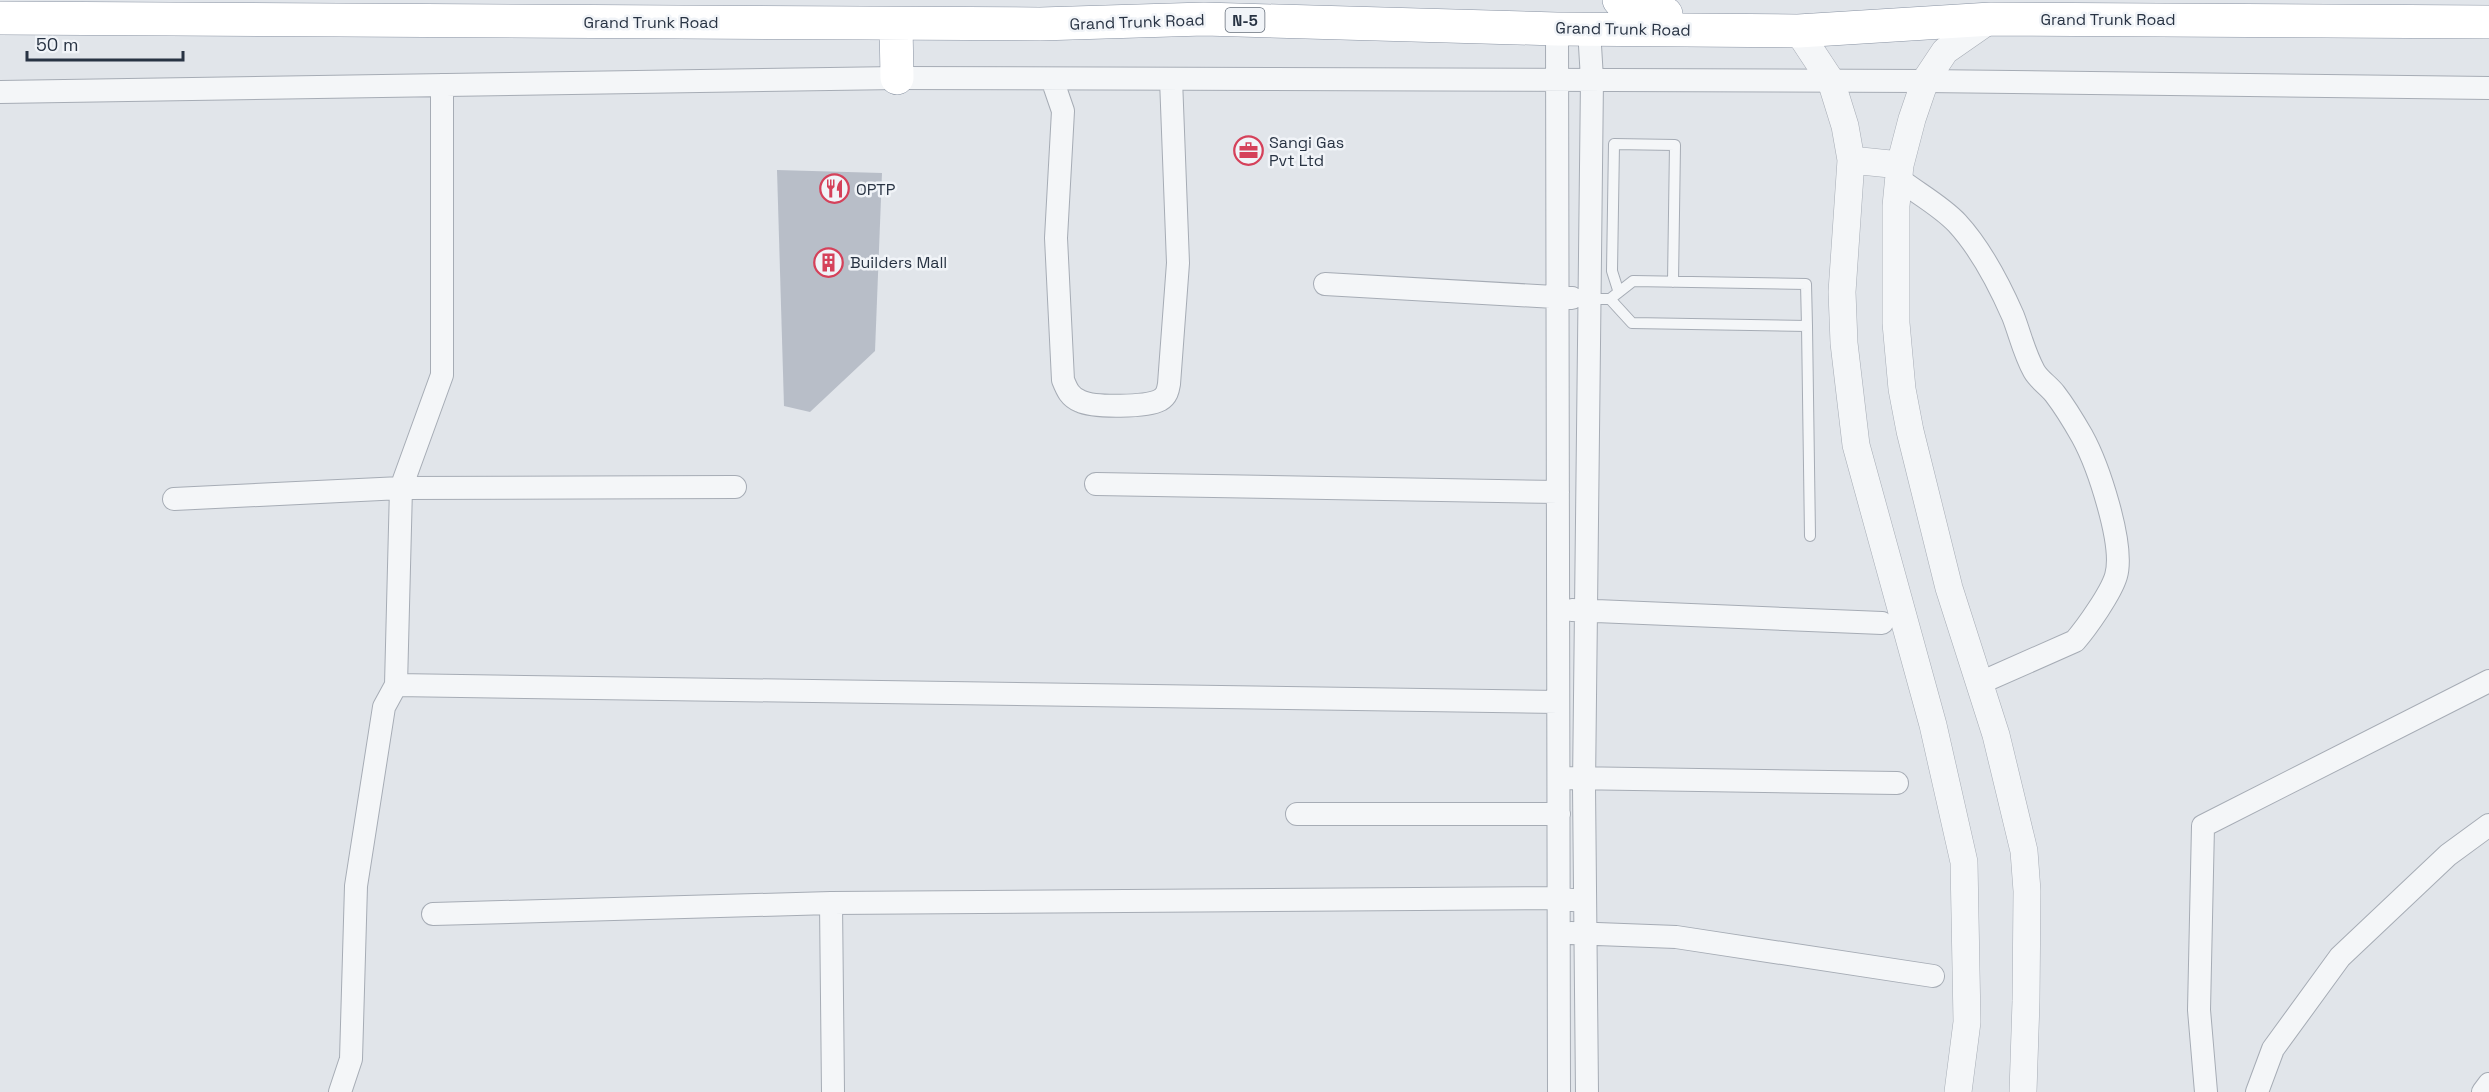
<svg xmlns="http://www.w3.org/2000/svg" width="2489" height="1092" viewBox="0 0 2489 1092" font-family="'Space Grotesk',sans-serif">
  <style>
    .building { fill: #b8bec8 }
    .lines { fill: none; stroke-linecap: round; stroke-linejoin: round }
    .service-casing { stroke: #a6acb5; stroke-width: 12 }
    .minor-casing { stroke: #a6acb5; stroke-width: 24 }
    .tertiary-casing { stroke: #a6acb5; stroke-width: 28 }
    .trunk-casing { stroke: #8892a2; stroke-width: 34 }
    .service { stroke: #f4f6f8; stroke-width: 10 }
    .minor { stroke: #f4f6f8; stroke-width: 22 }
    .tertiary { stroke: #f4f6f8; stroke-width: 27 }
    .trunk { stroke: #fff; stroke-width: 33 }
    .labels { text-anchor: middle; dominant-baseline: central; stroke-width: 5; stroke-linejoin: round; paint-order: stroke }
    .shield { fill: #f1f4f8; stroke: #646d79; stroke-width: 1.5 }
    .shield-label { font-size: 15px; font-weight: bold; fill: #283343 }
    .street-label { font-size: 16px; fill: #283343; stroke: #f1f4f8 }
    .poi-label { font-size: 16px; fill: #283343; stroke: #f1f4f8; text-anchor: start }
  </style>
  <rect width="100%" height="100%" fill="#e1e5ea"/>
  <path class="building" d="M777,170l105,3 -7,178 -65,61 -26,-6z"/>
  <g class="lines">
    <defs>
      <path id="service" d="M1618,290l-6,-19 2,-127 61,1 -2,137
        M1588,299h22l22,24 175,3 -1,-42 -173,-3 -23,18
        M1807,326l3,210"/>
      <path id="minor" d="M1557,29l2,1063
        M1052,79l11,32 -7,127 7,142c4,10 7,17 17,21 14,7 67,6 80,-1 7,-4 8,-10 9,-16l9,-121 -7,-184
        M0,92l897,-14 1028,3 564,7
        M1899,179c18,14 42,27 58,44 24,26 42,61 56,93 7,18 11,37 21,55 5,9 15,15 21,23 10,13 19,28 27,42 16,29 43,109 34,140 -5,17 -29,51 -41,65l-95,42
        M1325,284l247,14
        M1096,484l462,8
        M174,499l227,-11 334,-1
        M1572,610l310,13
        M396,685l1162,17
        M1569,778l328,5
        M1297,814h262
        M831,903l2,189
        M433,914l398,-11 717,-5 37,3
        M1571,933l105,4 257,39
        M340,1092l11,-33 5,-173 28,-179 12,-22 5,-197 41,-113v-290
        M1587,1092l-3,-306 8,-707 -3,-50
        M2206,1092l-7,-82 4,-184 286,-145
        M2257,1092l16,-43 67,-92 108,-102 41,-30
        M2483,1092l6,-8"/>
      <path id="tertiary" d="M1991,19l-46,32 -20,30 -13,38 -12,46 -4,41v117l6,66 8,42 39,157 47,147 28,116 3,40 -1,110 -3,91
        M1798,31l33,50 14,45 6,34 -9,132 2,51 12,102 77,280 31,137 3,160 -9,70
        M1851,160l49,5"/>
      <path id="trunk" d="M1619,0l12,12 35,2
        M0,18l1040,6 164,-5 353,10 241,2 193,-12 498,3
        M896,24l1,54"/>
    </defs>
    <use href="#service" class="service-casing"/>
    <use href="#minor" class="minor-casing"/>
    <use href="#tertiary" class="tertiary-casing"/>
    <use href="#trunk" class="trunk-casing"/>
    <use href="#service" class="service"/>
    <use href="#minor" class="minor"/>
    <use href="#tertiary" class="tertiary"/>
    <use href="#trunk" class="trunk"/>
  </g>
  <defs>
    <symbol id="office-ring" viewBox="-11 -11 22 22"><circle r="9.5" fill="#f1f4f8" stroke="#d5415a" stroke-width="1.5"/><path d="M-6-3h4V-5.5h4V-3h4V5H-6ZM-1-4.5V-3h2v-1.5ZM-6 0V1H6V0Z" fill="#d5415a"/></symbol>
    <symbol id="restaurant-ring" viewBox="-11 -11 22 22"><circle r="9.5" fill="#f1f4f8" stroke="#d5415a" stroke-width="1.5"/><path d="M-5-6h1v4h1v-4h1v4h1v-4h1v5L-1.5 .5V6h-2V.5L-5-1ZM5-6V6H3V1.5H1.5Q1.5-4 5-6Z" fill="#d5415a"/></symbol>
    <symbol id="building-ring" viewBox="-11 -11 22 22"><circle r="9.5" fill="#f1f4f8" stroke="#d5415a" stroke-width="1.5"/><path d="M-4-6H4V6H1V3H-1V6H-4ZM-2.5-4.3h1.7v1.8h-1.7ZM.8-4.3h1.7v1.8H.8ZM-2.5-1h1.7V.8h-1.7ZM.8-1h1.7V.8H.8Z" fill="#d5415a"/></symbol>
  </defs>
  <g fill-rule="evenodd">
    <use href="#office-ring" x="1232" y="134" width="33" height="33"/>
    <use href="#restaurant-ring" x="818" y="172" width="33" height="33"/>
    <use href="#building-ring" x="812" y="246" width="33" height="33"/>
  </g>
  <g class="labels">
    <rect class="shield" x="1225.5" y="8" width="39" height="24" rx="4.5"/>
    <g class="shield-label">
      <text x="1245" y="20">N-5</text>
    </g>
    <g class="street-label">
      <text x="2108" y="19">Grand Trunk Road</text>
      <text x="651" y="22">Grand Trunk Road</text>
      <text transform="translate(1137 22) rotate(-2)">Grand Trunk Road</text>
      <text transform="translate(1623 29) rotate(1)">Grand Trunk Road</text>
    </g>
    <g class="poi-label">
      <text x="1269" y="142">Sangi Gas<tspan x="1269" dy="18">Pvt Ltd</tspan></text>
      <text x="856" y="189">OPTP</text>
      <text x="850" y="262">Builders Mall</text>
    </g>
  </g>
  <path d="M27 51v9h156v-9" fill="none" stroke="#283343" stroke-width="3"/>
  <text x="36" y="51" font-size="18" fill="#283343" stroke="#f1f4f8" stroke-width="4.5" paint-order="stroke">50 m</text>
</svg>
